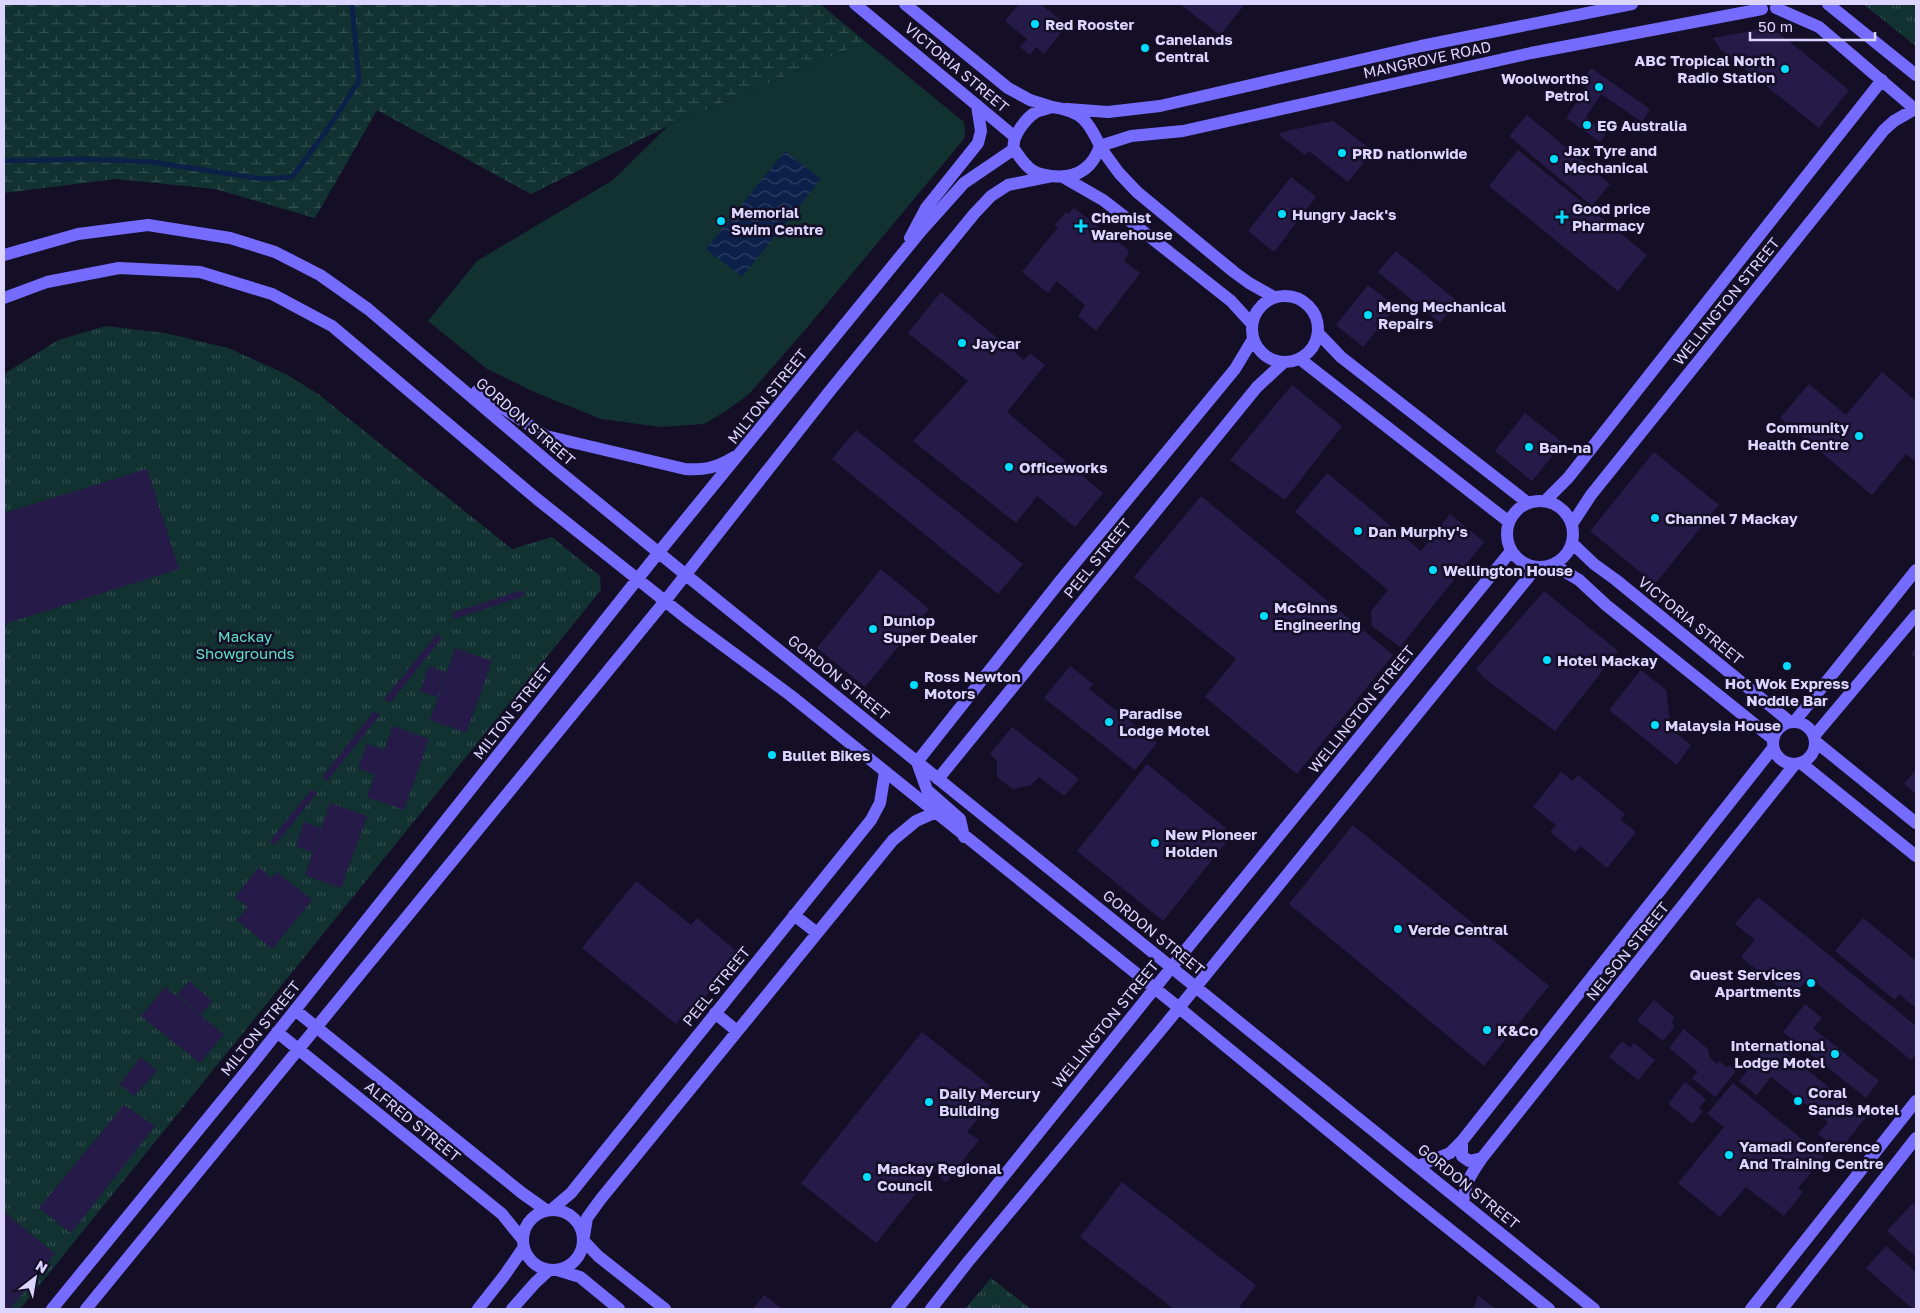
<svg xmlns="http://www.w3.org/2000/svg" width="1920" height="1313" viewBox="0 0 1920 1313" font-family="'Golos Text',sans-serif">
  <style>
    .grass { fill: url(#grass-tufts) }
    .wetland { fill: url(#wetland-marsh) }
    .garden { fill: #123131 }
    .water { fill: url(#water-waves) }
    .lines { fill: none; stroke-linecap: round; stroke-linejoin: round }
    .stream { stroke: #0c2049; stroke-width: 5 }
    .building { fill: #261b48 }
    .secondary { stroke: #756cff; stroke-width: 12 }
    .poi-dot { fill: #01dcff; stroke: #140f27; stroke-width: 2 }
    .labels { text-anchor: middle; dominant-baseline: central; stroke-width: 5; stroke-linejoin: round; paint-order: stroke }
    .poi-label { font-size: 15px; font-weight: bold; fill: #dbd5ff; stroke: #140f27; text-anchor: start }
    .street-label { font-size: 15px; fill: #dbd5ff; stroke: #140f27 }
    .park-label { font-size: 15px; fill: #60e0c5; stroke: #140f27 }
  </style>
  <defs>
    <pattern id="grass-tufts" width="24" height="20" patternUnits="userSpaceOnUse" patternTransform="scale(1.25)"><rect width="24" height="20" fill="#123131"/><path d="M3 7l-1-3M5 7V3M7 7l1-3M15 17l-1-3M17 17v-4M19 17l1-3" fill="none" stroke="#344e50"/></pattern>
    <pattern id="wetland-marsh" width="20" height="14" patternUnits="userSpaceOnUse" patternTransform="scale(1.25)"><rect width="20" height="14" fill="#123131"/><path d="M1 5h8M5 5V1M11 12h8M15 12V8" fill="none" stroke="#344e50"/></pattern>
    <pattern id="water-waves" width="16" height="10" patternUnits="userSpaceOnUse" patternTransform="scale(1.25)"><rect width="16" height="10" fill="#0c2049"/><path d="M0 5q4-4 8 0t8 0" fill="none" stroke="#2f4064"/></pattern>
  </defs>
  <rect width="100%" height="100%" fill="#140f27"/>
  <path class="grass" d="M1863,4h53v42z
    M106,326l59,7 63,15 58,26 32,20 194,155 40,-12 48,39 1,14 -581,719h-16v-935l54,-34z
    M991,1278l40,31h-66z"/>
  <path class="wetland" d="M4,4h816l46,38 -198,84 -137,68 -154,-84 -62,108 -100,-29 -99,-10 -112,14z"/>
  <path class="garden" d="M866,42l98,80 1,9 -1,8 -159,191 -56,64 -23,17 -22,13 -43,3 -60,-8 -69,-28 -45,-22 -59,-48 49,-60 136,-81 55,-54z"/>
  <path class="water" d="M785,151l36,28 -79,98 -36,-28z"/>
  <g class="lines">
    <path class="stream" d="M4,161l77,-2 71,3 110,17 30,-2 35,-47 32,-49 -7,-77"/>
  </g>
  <path class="building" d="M1019,4h21l27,21 -23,29 -8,-7 -6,8 -10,-8 7,-8 -22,-18z
    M1180,4h65l-25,31z
    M1762,29l17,4 70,57 -30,38 -99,-79 -7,-11z
    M1591,68l59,41 -8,13 -41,-28 -15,23 21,15 -7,10 -34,-24 21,-32 -6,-4z
    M1527,115l83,69 -18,22 -83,-70z
    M1333,121l40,30 -25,31 -39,-31 -4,4 -26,-20 3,-3z
    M1518,150l129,105 -29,36 -129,-105z
    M1291,177l25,20 -42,55 -26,-21z
    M1074,208l53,41 2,4 -5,8 16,12 -44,58 -18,-15 7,-11 -28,-24 -9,12 -26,-21 36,-45 -3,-2 11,-13 2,2z
    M1396,251l61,50 -17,22 -62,-51z
    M1368,285l28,22 -33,40 -27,-22z
    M941,292l83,68 6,-7 15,12 -38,47 96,81 -28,34 -38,-31 -21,27 -103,-82 55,-60 -60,-48z
    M1882,372l34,29v61l-10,-8 -34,41 -92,-77 29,-34 37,31z
    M1292,385l50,41 -57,74 -55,-40z
    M1525,413l38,30 -31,38 -37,-30z
    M856,430l167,134 -25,30 -166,-135z
    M1654,452l65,53 -64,79 -65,-53z
    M147,469l32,100 -175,55v-111z
    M1327,473l94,78 29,-37 34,28 -84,105 -28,-21 -1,-15 17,-21 -93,-78z
    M1201,496l192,159 -96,119 -92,-77 31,-38 -102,-82z
    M881,569l48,40 -64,78 -48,-39z
    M522,590l2,6 -70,23 -2,-6z
    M1544,591l74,60 -63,80 -71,-53 -8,-9z
    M437,634l5,4 -52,65 -6,-4z
    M455,648l37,13 -26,72 -36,-13z
    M1916,648v11l-5,-5z
    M429,666l17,6 -9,25 -17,-6z
    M1070,666l23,18 -4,5 68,54 -22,27 -91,-72z
    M1641,670l25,20 5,39 20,16 -14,20 -68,-55z
    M374,711l6,4 -53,66 -5,-4z
    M393,726l36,13 -25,71 -37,-13 8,-22 -17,-7 9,-24 17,6z
    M1012,727l67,52 -15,17 -25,-19 -8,8 -18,4 -16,-12v-16l-7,-7z
    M1147,764l86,70 -70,87 -86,-70z
    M1916,769v25l-12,-10z
    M1561,772l12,9 5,-6 47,39 -5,5 16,13 -29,36 -26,-22 -6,6 -25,-20 6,-7 -23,-18z
    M312,789l5,4 -42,52 -5,-4z
    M330,803l37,13 -26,72 -36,-13z
    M304,822l17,6 -9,24 -16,-6z
    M1353,825l196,161 -65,80 -195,-162z
    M259,867l12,11 6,-6 35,28 -40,49 -35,-29 11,-13 -13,-10z
    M636,881l55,44 6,-7 43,36 -46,57 -5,-4 -13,17 -94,-76z
    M1758,897l158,129v28l-5,6 -102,-83 -17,21 -51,-41 14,-17 -20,-16z
    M1863,918l53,43v47l-17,-14 -4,6 -60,-49z
    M189,981l23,20 -11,14 -24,-20z
    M165,987l59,47 -24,29 -59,-47z
    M1654,1000l21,18 -4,5 4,3 -12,15 -26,-21z
    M1805,1004l17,14 -9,10 66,53 -13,17 -83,-66z
    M1684,1029l24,20 2,9 7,6 2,-3 7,6 3,-2 7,6 -21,26 -23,-19 6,-6 -29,-24z
    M922,1032l77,61 -32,39 12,8 -33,42 -12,-11 -58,72 -75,-60z
    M1622,1041l8,7 4,-5 21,17 -17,20 -29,-23z
    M1771,1041l95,76 -27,34 -21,-17 10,-12 -57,-45 -14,18 -18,-14z
    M141,1057l16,14 -23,25 -14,-12z
    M1685,1082l21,17 -7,9 4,3 -10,13 -25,-20z
    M1733,1083l91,74 -26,31 5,4 -19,24 -38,-29 -26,30 -42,-34 46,-56 -17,-13z
    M124,1105l31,21 -84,107 -32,-25z
    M1122,1182l134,103 -18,24h-64l-94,-72z
    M1913,1203l3,3v51l-29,-26z
    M4,1212l51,42 -45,55h-6z
    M1886,1246l30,26v37h-3l-47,-41z
    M764,1295l18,14h-29z
    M1478,1295l17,14h-21z"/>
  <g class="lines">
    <path class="secondary" d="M855,4l160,133
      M905,4l103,84 22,12 22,7
      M1828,4l88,71
      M1776,8l43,19 97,83
      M1052,107c29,4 36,13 48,39 -8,24 -25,33 -49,30 -7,-1 -14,-2 -19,-6 -8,-5 -13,-14 -18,-21 -3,-12 12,-31 22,-37 5,-2 11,-3 16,-5z
      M1067,109l41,3 52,-6 261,-60 211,-42
      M1100,146l31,-10 52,-5 348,-78 231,-44
      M1100,147l19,26 18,19 97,80 15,11 25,14
      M1063,177l40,23 13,10 115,91 21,23
      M910,238l16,-30 52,-65 3,-12 -4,-26
      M4,255l74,-21 70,-9 82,13 45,14 45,23 48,34 186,158 132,108 908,734
      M1252 329a33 33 0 1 1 66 0a33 33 0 1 1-66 0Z
      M4,298l43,-16 72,-14 81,4 72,22 60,32 205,173 153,122 100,74 388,312 225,185 146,117
      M1318,333l23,24 187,146
      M1300,359l209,163
      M477,391l69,45 139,33c20,1 31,-1 49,-12
      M1507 534a33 33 0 1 1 66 0a33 33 0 1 1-66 0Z
      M1545,501l23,-23 314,-398
      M1572,524l19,-29 293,-365 10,-9 21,-12
      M1573,544l21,20 22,16 174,142
      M1554,565l25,15 27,25 167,134
      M1795,721l121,-151
      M1773 743a21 21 0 1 1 42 0a21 21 0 1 1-42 0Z
      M1815,735l101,-120
      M1816,742l100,81
      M1801,763l115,93
      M938,779l319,-392 27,-25
      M964,837l-4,-18 -33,-29 -10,-28 144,-182 174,-211 18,-30
      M794,915l23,18
      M295,1010l227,183 24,17
      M715,1013l22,18
      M277,1032l225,182 21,26
      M1462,1141v15l7,5 13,-3
      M1418,1166l32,-13 12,-12 311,-393
      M1463,1203c2,-20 8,-29 19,-45l313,-394
      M523 1240a30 30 0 1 1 60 0a30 30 0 1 1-60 0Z
      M551,1210l20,-17 300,-373 9,-17 5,-31
      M584,1236l3,-18 13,-18 293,-360 23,-19 18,-8
      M584,1241l14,15 67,53
      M557,1270l23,7 39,32
      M52,1309l201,-246 406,-511 262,-321 43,-48 50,-34
      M86,1309l579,-708 164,-209 145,-178 17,-18 17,-11 44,-9
      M478,1309l26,-33 20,-29
      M512,1309l23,-26 14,-13
      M897,1309l274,-341 340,-417
      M931,1309l36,-46 198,-238 371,-457
      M1751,1309l165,-208
      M1782,1309l134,-171"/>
  </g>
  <g class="poi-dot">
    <circle cx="1035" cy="24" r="5"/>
    <circle cx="1145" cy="48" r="5"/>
    <circle cx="1785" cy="69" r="5"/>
    <circle cx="1599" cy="87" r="5"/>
    <circle cx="1587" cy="125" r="5"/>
    <circle cx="1342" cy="153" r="5"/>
    <circle cx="1554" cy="159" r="5"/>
    <circle cx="1282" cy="214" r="5"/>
    <path d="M1559.5 209.5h5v5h5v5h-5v5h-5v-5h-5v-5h5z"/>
    <circle cx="721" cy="221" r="5"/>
    <path d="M1078.5 218.5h5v5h5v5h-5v5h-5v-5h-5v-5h5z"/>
    <circle cx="1368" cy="315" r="5"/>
    <circle cx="962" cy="343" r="5"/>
    <circle cx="1859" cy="436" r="5"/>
    <circle cx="1529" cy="447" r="5"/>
    <circle cx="1009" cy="467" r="5"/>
    <circle cx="1655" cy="518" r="5"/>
    <circle cx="1358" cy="531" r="5"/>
    <circle cx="1433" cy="570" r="5"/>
    <circle cx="1264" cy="616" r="5"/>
    <circle cx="873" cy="629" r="5"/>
    <circle cx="1547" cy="660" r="5"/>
    <circle cx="1787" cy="666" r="5"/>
    <circle cx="914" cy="685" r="5"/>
    <circle cx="1109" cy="722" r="5"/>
    <circle cx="1655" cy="725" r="5"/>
    <circle cx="772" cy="755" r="5"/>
    <circle cx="1155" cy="843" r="5"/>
    <circle cx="1398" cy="929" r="5"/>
    <circle cx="1811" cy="983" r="5"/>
    <circle cx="1487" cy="1030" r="5"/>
    <circle cx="1835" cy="1054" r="5"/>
    <circle cx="1798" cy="1101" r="5"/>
    <circle cx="929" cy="1102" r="5"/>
    <circle cx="1729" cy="1155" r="5"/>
    <circle cx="867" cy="1177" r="5"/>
  </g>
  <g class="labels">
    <g class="poi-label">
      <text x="1045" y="24">Red Rooster</text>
      <text x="1155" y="39">Canelands<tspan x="1155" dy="17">Central</tspan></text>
      <text x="1775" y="60" text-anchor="end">ABC Tropical North<tspan x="1775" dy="17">Radio Station</tspan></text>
      <text x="1589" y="78" text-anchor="end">Woolworths<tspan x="1589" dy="17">Petrol</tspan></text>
      <text x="1597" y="125">EG Australia</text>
      <text x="1564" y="150">Jax Tyre and<tspan x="1564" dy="17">Mechanical</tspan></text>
      <text x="1352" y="153">PRD nationwide</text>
      <text x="1572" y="208">Good price<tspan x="1572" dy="17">Pharmacy</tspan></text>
      <text x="731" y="212">Memorial<tspan x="731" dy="17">Swim Centre</tspan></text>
      <text x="1292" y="214">Hungry Jack's</text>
      <text x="1091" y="217">Chemist<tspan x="1091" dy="17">Warehouse</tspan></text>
      <text x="1378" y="306">Meng Mechanical<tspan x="1378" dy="17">Repairs</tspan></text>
      <text x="972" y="343">Jaycar</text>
      <text x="1849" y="427" text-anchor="end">Community<tspan x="1849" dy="17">Health Centre</tspan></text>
      <text x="1539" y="447">Ban-na</text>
      <text x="1019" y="467">Officeworks</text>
      <text x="1665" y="518">Channel 7 Mackay</text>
      <text x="1368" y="531">Dan Murphy's</text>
      <text x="1443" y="570">Wellington House</text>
      <text x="1274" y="607">McGinns<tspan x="1274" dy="17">Engineering</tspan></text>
      <text x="883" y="620">Dunlop<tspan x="883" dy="17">Super Dealer</tspan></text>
      <text x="1557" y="660">Hotel Mackay</text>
      <text x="924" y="676">Ross Newton<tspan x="924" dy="17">Motors</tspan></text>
      <text x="1787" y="683" text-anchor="middle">Hot Wok Express<tspan x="1787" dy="17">Noddle Bar</tspan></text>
      <text x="1119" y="713">Paradise<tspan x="1119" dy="17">Lodge Motel</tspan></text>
      <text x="1665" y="725">Malaysia House</text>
      <text x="782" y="755">Bullet Bikes</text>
      <text x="1165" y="834">New Pioneer<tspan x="1165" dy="17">Holden</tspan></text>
      <text x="1408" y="929">Verde Central</text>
      <text x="1801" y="974" text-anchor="end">Quest Services<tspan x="1801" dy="17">Apartments</tspan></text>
      <text x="1497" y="1030">K&amp;Co</text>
      <text x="1825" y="1045" text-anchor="end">International<tspan x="1825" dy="17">Lodge Motel</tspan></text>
      <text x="1808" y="1092">Coral<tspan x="1808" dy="17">Sands Motel</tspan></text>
      <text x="939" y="1093">Daily Mercury<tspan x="939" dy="17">Building</tspan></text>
      <text x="1739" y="1146">Yamadi Conference<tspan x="1739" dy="17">And Training Centre</tspan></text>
      <text x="877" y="1168">Mackay Regional<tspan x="877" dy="17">Council</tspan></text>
    </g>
    <g class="street-label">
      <text transform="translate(1427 59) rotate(-12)">MANGROVE ROAD</text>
      <text transform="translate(957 67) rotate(40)">VICTORIA STREET</text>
      <text transform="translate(1726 301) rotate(-51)">WELLINGTON STREET</text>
      <text transform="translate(767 396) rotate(-51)">MILTON STREET</text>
      <text transform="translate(526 421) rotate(41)">GORDON STREET</text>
      <text transform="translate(1097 558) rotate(-51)">PEEL STREET</text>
      <text transform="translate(1691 620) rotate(39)">VICTORIA STREET</text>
      <text transform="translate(839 677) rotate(39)">GORDON STREET</text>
      <text transform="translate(1361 709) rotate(-51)">WELLINGTON STREET</text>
      <text transform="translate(512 711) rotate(-52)">MILTON STREET</text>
      <text transform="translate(1154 932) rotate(39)">GORDON STREET</text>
      <text transform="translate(1627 951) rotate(-51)">NELSON STREET</text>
      <text transform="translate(716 986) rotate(-51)">PEEL STREET</text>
      <text transform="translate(1105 1024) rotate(-51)">WELLINGTON STREET</text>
      <text transform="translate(260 1028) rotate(-51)">MILTON STREET</text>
      <text transform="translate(413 1121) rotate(39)">ALFRED STREET</text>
      <text transform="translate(1469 1186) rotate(39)">GORDON STREET</text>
    </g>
    <g class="park-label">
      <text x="245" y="636">Mackay<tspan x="245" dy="17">Showgrounds</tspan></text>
    </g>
  </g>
  <rect width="1920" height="1313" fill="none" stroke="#dbd5ff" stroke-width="10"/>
  <g transform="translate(35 1278) rotate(31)" stroke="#140f27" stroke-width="4" paint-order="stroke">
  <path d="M0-4L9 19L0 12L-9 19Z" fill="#dbd5ff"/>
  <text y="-8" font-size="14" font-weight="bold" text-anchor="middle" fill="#dbd5ff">N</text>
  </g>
  <path d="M1750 32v8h125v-8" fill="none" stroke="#dbd5ff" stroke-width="2.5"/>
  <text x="1758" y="32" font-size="15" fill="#dbd5ff" stroke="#140f27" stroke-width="4" paint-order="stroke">50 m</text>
</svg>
